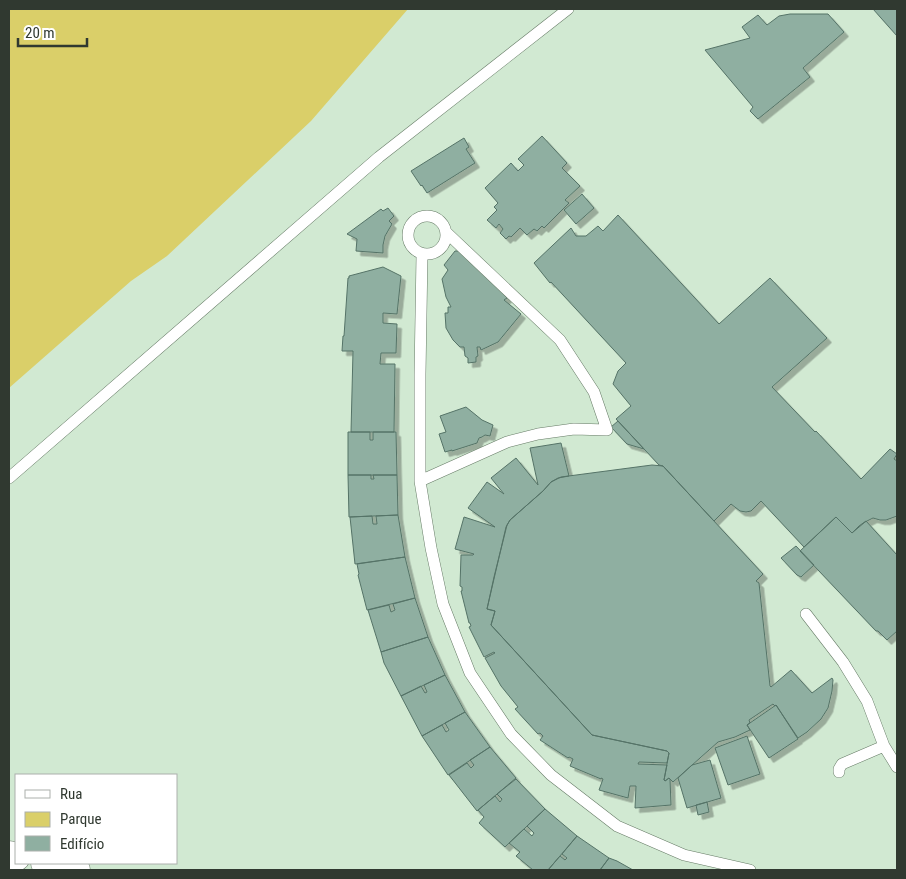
<svg xmlns="http://www.w3.org/2000/svg" width="906" height="879" viewBox="0 0 906 879" font-family="'Roboto Condensed',sans-serif">
  <style>
    .green { fill: #dacf69 }
    .building { fill: #8fafa1; stroke: #557367; filter: url(#shadow) }
    .lines { fill: none; stroke-linecap: round; stroke-linejoin: round }
    .service-casing { stroke: #667b66; stroke-width: 12 }
    .tertiary-casing { stroke: #667b66; stroke-width: 29 }
    .service { stroke: #fff; stroke-width: 11 }
    .tertiary { stroke: #fff; stroke-width: 28 }
  </style>
  <defs>
    <filter id="shadow"><feDropShadow dx="4.5" dy="4.5" stdDeviation="0" flood-color="#0004"/></filter>
  </defs>
  <rect width="100%" height="100%" fill="#d1e9d2"/>
  <path class="green" d="M9,9h399l-97,112 -144,135 -36,25 -122,107z"/>
  <path class="building" d="M873,9h24v27z
    M790,14h38l16,18 -41,36 7,9 -52,42 -8,-8 3,-4 -48,-57 45,-12 -8,-11 16,-12 9,10 12,-9z
    M542,136l25,27 -5,5 18,18 -15,14 4,3 -25,25 -2,-2 -5,5 -3,-2 -7,6 -7,-7 -9,9 -2,-1 -3,3 -6,-6 3,-4 -4,-5 -3,4 -9,-8 10,-10 -3,-3 4,-4 -13,-15 26,-25 7,8 6,-6 -6,-6z
    M464,138l5,9 -3,2 9,14 -48,30 -5,-8 -1,1 -10,-15z
    M582,194l12,14 -18,16 -12,-14z
    M388,208l6,8 -5,5 3,3 -7,12 -2,9v8l-27,-2 1,-12 -10,-5 34,-25 2,2z
    M618,215l101,109 51,-46 57,60 -55,49 43,45 1,-1 45,48 29,-30 7,5 -3,5 3,2v55l-11,4h-6l-7,-2 -8,4 -13,11 -16,-16 -32,30 -43,-46 -10,10 -5,1 -6,-1 -9,-7 -17,17 -51,-55 -4,-1 -43,-46 15,-13 -18,-22 5,-13 8,-8 -75,-81 -1,1 -16,-20 37,-35 5,8h10l12,-10 5,5z
    M455,251h18l19,29 15,18 -3,2 17,14 -23,28 -17,8 -1,-3h-3l1,9 -2,1v5l-8,1v-5l-3,-2 -1,-9h-4l-7,-7 -7,-12 -1,-15h3v-6h3l-5,-10 -4,-18 6,-9 -4,-5z
    M383,267l18,9 -4,38 -14,-1v10l14,1 -1,29h-15l-1,11h15l-1,68h-43l2,-81h-11l1,-15h1l4,-58h1v-2z
    M466,407l16,13 11,5 -3,11 -5,-1 -3,2 -3,1 -2,5 -25,8v-1l-7,2 -6,-18 7,-2 -6,-16z
    M618,421l26,28 -17,-5 -16,-17z
    M348,432h22v8h3v-8h23l1,43h-49z
    M561,443l8,33 -11,2 -7,4 -8,9 -33,29 -4,7 -19,82 8,2 -4,14 101,110 75,16 2,2 -2,10 -28,-1 -1,2 29,1 -3,15 1,1 4,-3 1,1 1,26 -36,3 1,-22h-6l-2,12 -29,-8 4,-11 -2,-1v1l-31,-13 3,-7 -4,-2 -1,1 -28,-18 3,-4 -3,-3 -2,1 -23,-25 3,-2 -17,-21 -16,-28 10,-5 -1,-1 -10,5 -15,-30 2,-1 -1,-3h-1l-8,-32h1v-4l-2,-1 1,-31h12l1,-1 -19,-5 9,-32 31,10 -27,-19 19,-26 17,12 -13,-16 25,-20 22,27 -8,-37z
    M652,465l11,1 100,108 -7,7 3,2 11,103 1,1 20,-17 21,23 20,-15 1,2 -1,11 -4,17 -7,11 -14,13 -9,6 -22,-33 -1,1 -2,-2 -24,16 1,3 -3,2 3,5 -15,7 -17,5 -45,40 -4,-4 -4,3 -1,-1 5,-27 -2,-2 -75,-16 -101,-110 4,-14 -8,-2 7,-32 13,-52 3,-5 33,-29 8,-9 10,-5z
    M348,475h23v4h3l-1,-4h24l1,40 -49,2z
    M398,515l7,42 -50,7 -5,-47 22,-1 1,8h4l-1,-8z
    M836,517l16,16 7,-7 7,-5 31,34v76l-10,9 -9,-9h-2l-76,-80z
    M796,546l18,19 -13,12 -4,-2 -16,-17z
    M405,557l10,41 -48,12 -9,-35 1,-1 -2,-10z
    M415,598l13,39 -47,15 -13,-42 21,-5 2,7 4,-2 -2,-6z
    M428,637l17,38 -44,21 -17,-33 -3,-11z
    M445,675l20,37 -43,24 -21,-40 20,-10 4,7 2,-1 -3,-7z
    M776,705l22,34 -29,19 -22,-33z
    M465,712l25,35 -42,28 -26,-39 20,-11 4,7 3,-2 -4,-7z
    M747,736l13,38 -32,11 -13,-37z
    M490,747l26,31 -39,33 -28,-36 18,-12 4,5 3,-3 -4,-5z
    M710,760l11,38 -34,10 -9,-30 14,-13z
    M516,779l29,30 -40,38 -26,-24 5,-6 -6,-7 17,-14 5,6 2,-3 -5,-5z
    M707,802l2,10 -11,3 -2,-10z
    M545,809l32,27 -29,34h-15l-17,-14 4,-4 -11,-9 15,-14 8,7 2,-3 -7,-7z
    M577,836l32,22 -9,12h-52l12,-14 5,4 2,-2 -5,-4z
    M609,858l8,3 16,9h-33z"/>
  <g class="lines">
    <defs>
      <path id="service" d="M408 235a19 19 0 1 1 38 0a19 19 0 1 1-38 0Z
        M422,255l-2,119v107l11,67 12,56 27,69 41,61 40,41 66,51 67,29 66,15
        M9,478l370,-321 189,-148
        M420,481l87,-39 31,-8 36,-5 33,1 -13,-38 -34,-52 -113,-107
        M806,614l37,48 24,39 17,45 13,21
        M839,772v-3l3,-5 42,-18"/>
      <path id="tertiary" d="M9,855l7,2
        M45,863l31,7"/>
    </defs>
    <use href="#service" class="service-casing"/>
    <use href="#tertiary" class="tertiary-casing"/>
    <use href="#service" class="service"/>
    <use href="#tertiary" class="tertiary"/>
  </g>
  <rect width="906" height="879" fill="none" stroke="#303930" stroke-width="20"/>
  <rect x="15" y="774" width="162" height="90" fill="#ffffff" stroke="#acb0ac"/>
  <rect x="25" y="790" width="25" height="8" fill="#ffffff" stroke="#acb0ac"/>
  <text x="60" y="799" font-size="15" fill="#303930">Rua</text>
  <rect x="25" y="812" width="25" height="15" fill="#dacf69" stroke="#acb0ac"/>
  <text x="60" y="824" font-size="15" fill="#303930">Parque</text>
  <rect x="25" y="836" width="25" height="15" fill="#8fafa1" stroke="#acb0ac"/>
  <text x="60" y="849" font-size="15" fill="#303930">Edifício</text>
  <path d="M18 38v8h69v-8" fill="none" stroke="#303930" stroke-width="2.5"/>
  <text x="25" y="38" font-size="15" fill="#303930" stroke="#ffffff" stroke-width="4" paint-order="stroke">20 m</text>
</svg>
